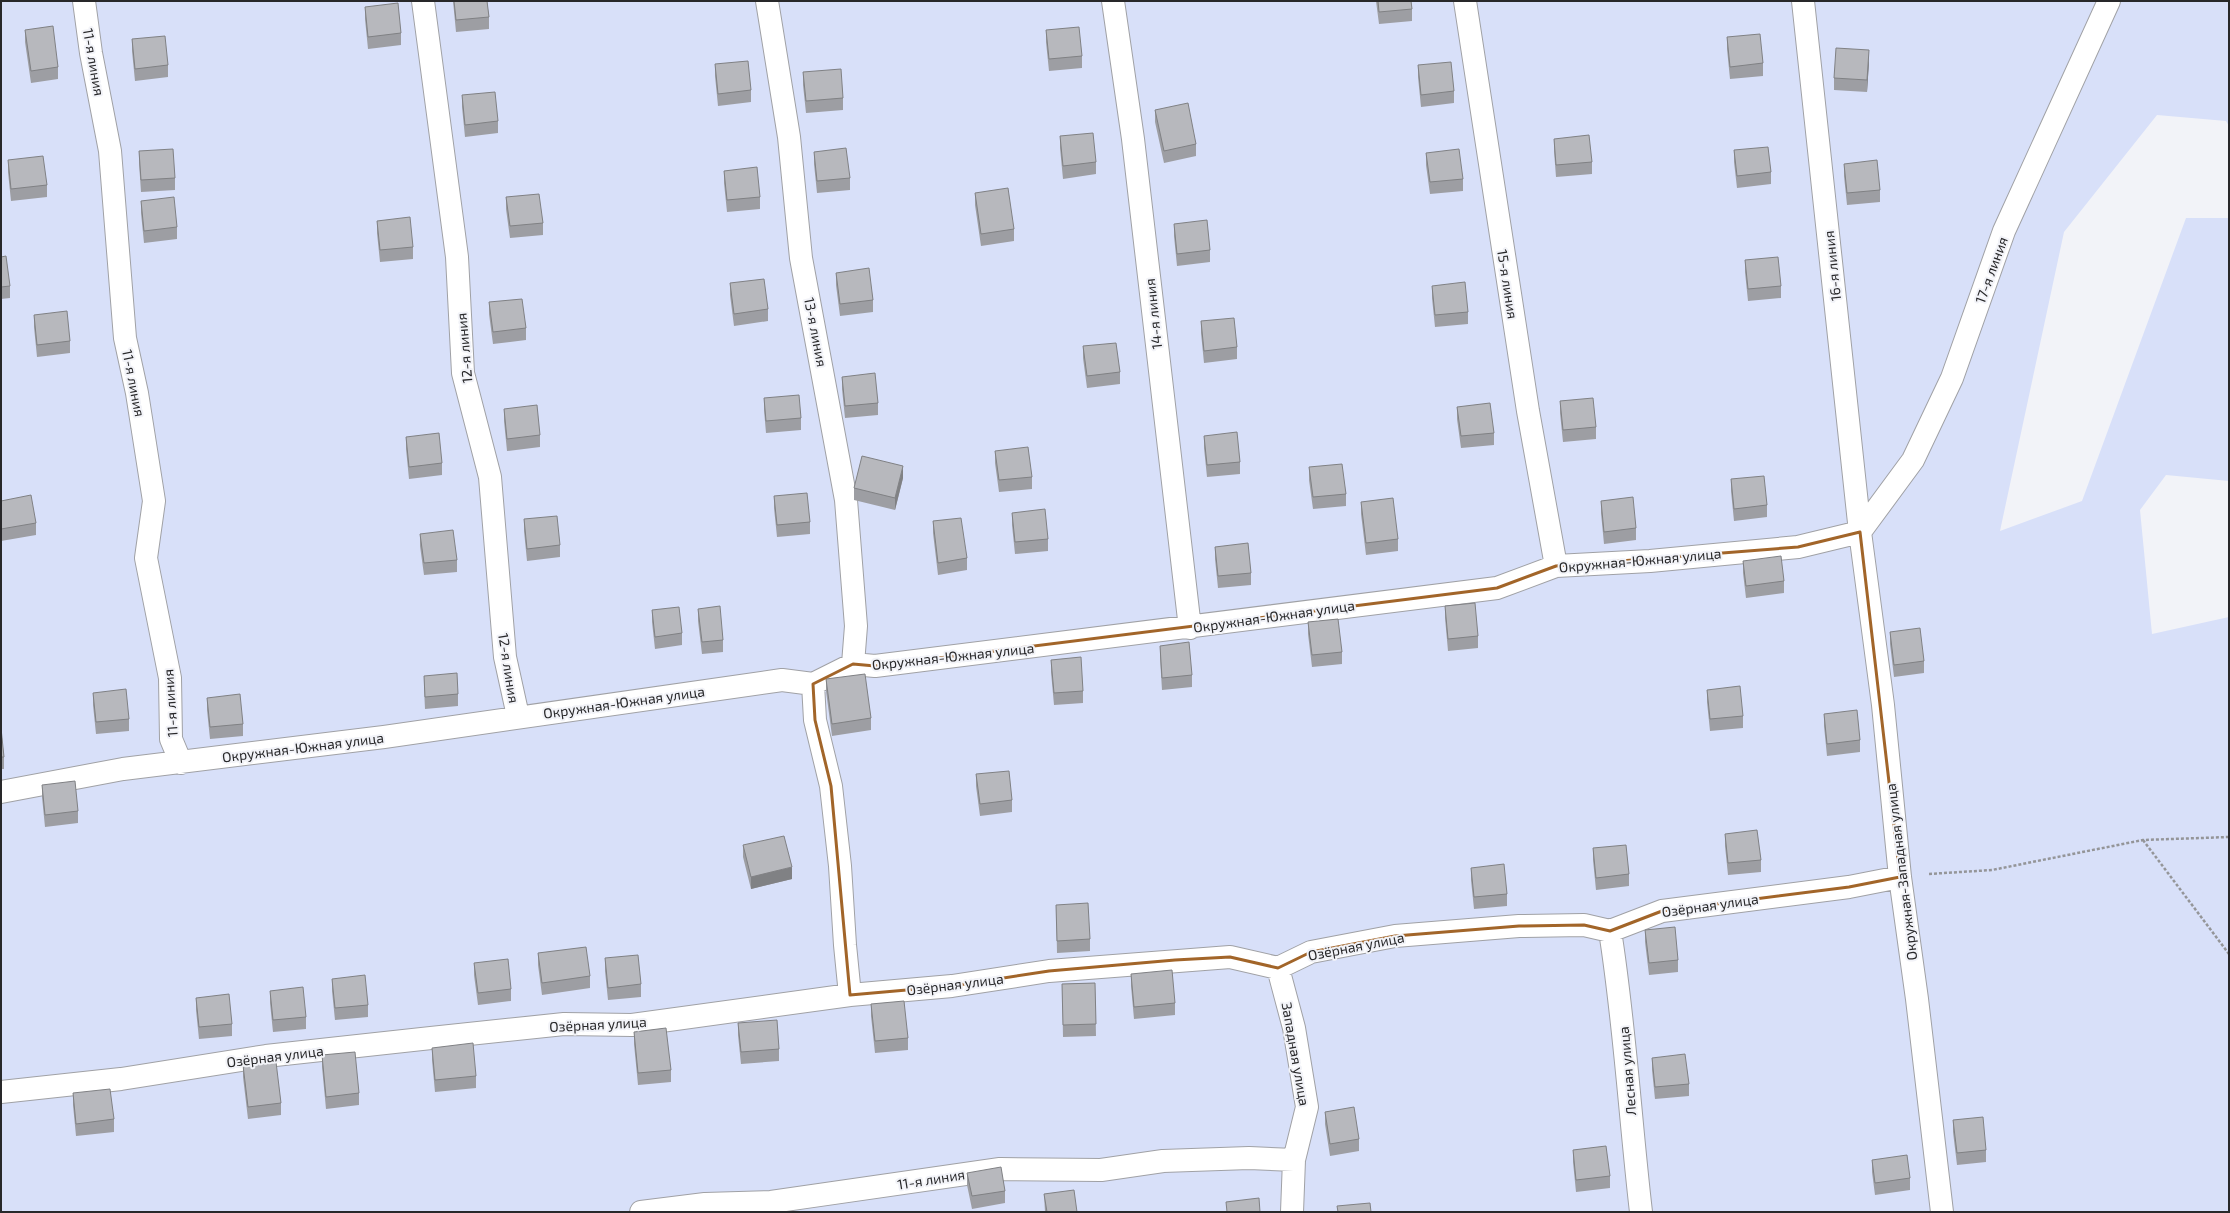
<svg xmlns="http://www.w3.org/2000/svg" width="2230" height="1213" viewBox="0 0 2230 1213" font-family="'Exo 2',sans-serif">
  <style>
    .green { fill: #d8e0f9 }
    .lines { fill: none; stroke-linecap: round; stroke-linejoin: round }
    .minor-casing { stroke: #a0a1a5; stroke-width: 24 }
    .path { stroke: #949598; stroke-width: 2.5; stroke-dasharray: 3 2; stroke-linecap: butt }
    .minor { stroke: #fff; stroke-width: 22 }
    .wall { fill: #9d9ea3 }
    .shaded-wall { fill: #808184 }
    .building { fill: #b7b8bd; stroke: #808184 }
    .marked { fill: none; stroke: #a26529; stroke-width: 3; stroke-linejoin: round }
    .labels { text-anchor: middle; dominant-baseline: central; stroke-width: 4; stroke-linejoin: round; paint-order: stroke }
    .street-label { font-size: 14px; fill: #28282a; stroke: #f2f3f8 }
  </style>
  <rect width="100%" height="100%" fill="#f2f3f8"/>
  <path class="green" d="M1,1h2228v125l-3,-5 -69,-6 -93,117 -64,299 82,-30 104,-283h43v263l-63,-6 -26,35 12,124 77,-17v595h-2228z"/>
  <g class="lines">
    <defs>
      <path id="minor" d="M84,1l7,52 19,98 15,187 12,55 17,108 -8,57 24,120 1,61 10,24
        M423,1l34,256 6,116 27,104 15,180 13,59
        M767,1l22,136 12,121 45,242 10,126 -3,38
        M1113,1l20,138 57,489
        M1465,1l63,410 28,155
        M1803,1l57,531 23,173 17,172 17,122 25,213
        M1860,532l53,-72 39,-82 52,-147 105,-230
        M813,684l2,36 16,66 9,80 5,79 5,50
        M1,792l122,-23 261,-32 398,-57 31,4 40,-20 22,2 622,-78 59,-22 94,-5 148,-14 62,-15
        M1610,931c15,94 20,187 31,281
        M1278,968l16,60 13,79 -13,53 -2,52
        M1,1092l120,-13 145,-23 165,-18 133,-14 68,1 218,-30 102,-9 97,-15 181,-14 48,11 33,-16 84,-16 124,-10 65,-1 26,6 52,-20 187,-24 51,-10
        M641,1212l64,-8 66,-2 229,-33 101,1 62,-9 86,-3 45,2"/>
    </defs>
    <use href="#minor" class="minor-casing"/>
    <path class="path" d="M2143,840l86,114
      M1929,874l63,-4 151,-30 86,-3"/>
    <use href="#minor" class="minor"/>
  </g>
  <path class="wall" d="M453,1h34l2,16v12l-33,3z
    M1376,1h35l1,8v12l-33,3z
    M365,7l36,26v12l-33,4 -3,-30z
    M25,30l33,37v12l-27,4 -6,-41z
    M1046,30l36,26v12l-33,3 -3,-29z
    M1727,37l36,26v13l-33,3 -3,-30z
    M132,39l36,26v12l-33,4 -3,-30z
    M1869,62l-2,30 -33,-2v-12z
    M715,64l36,26v12l-33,4 -3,-30z
    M1418,65l36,26v12l-33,4 -3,-30z
    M803,72l40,26v12l-37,3 -3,-28z
    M462,95l36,26v12l-33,4 -3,-30z
    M1155,110l41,34v12l-32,7 -9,-41z
    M1060,136l36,26v12l-33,5 -3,-31z
    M1554,139l38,23v12l-36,3 -2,-26z
    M1734,150l37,22v12l-34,4 -3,-26z
    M139,151l36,27v12l-34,2 -2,-29z
    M814,152l36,26v12l-33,3 -3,-29z
    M1426,153l37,26v12l-33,3 -4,-29z
    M8,160l39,25v12l-36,4 -3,-29z
    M1844,164l36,26v12l-33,3 -3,-29z
    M724,171l36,26v12l-33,3 -3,-29z
    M975,193l39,36v12l-33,5 -6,-41z
    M506,197l37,26v12l-33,3 -4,-29z
    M141,201l36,26v12l-33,4 -3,-30z
    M377,221l36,26v12l-33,3 -3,-29z
    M1174,224l36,26v12l-33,4 -3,-30z
    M1,257l9,29v12l-9,1z
    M1745,260l36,26v12l-33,3 -3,-29z
    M836,273l37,27v12l-33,4 -4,-31z
    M730,283l38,26v12l-34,5 -4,-31z
    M1432,286l36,26v12l-33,3 -3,-29z
    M489,302l37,26v12l-33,4 -4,-30z
    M34,315l36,26v12l-33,4 -3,-30z
    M1201,321l36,26v12l-33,4 -3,-30z
    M1083,346l37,26v12l-33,4 -4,-30z
    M842,377l36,26v12l-33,3 -3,-29z
    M764,398l37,20v12l-35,3 -2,-23z
    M1560,401l36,26v12l-33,3 -3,-29z
    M1457,407l37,26v12l-33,3 -4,-29z
    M504,409l36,26v12l-33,4 -3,-30z
    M1204,436l36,26v12l-33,3 -3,-29z
    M406,437l36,26v12l-33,4 -3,-30z
    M995,451l37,26v12l-33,3 -4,-29z
    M1309,467l37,27v12l-33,3 -4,-29z
    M903,478l-8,32 -41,-10v-12z
    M1731,479l36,26v12l-33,4 -3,-30z
    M774,496l36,26v12l-33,3 -3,-29z
    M1,501l35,22v12l-35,6z
    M1601,501l35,27v12l-32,4 -3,-31z
    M1361,502l37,37v12l-32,4 -5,-41z
    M1012,513l36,26v12l-33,3 -3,-29z
    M524,519l36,26v12l-33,4 -3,-30z
    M933,521l34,37v12l-29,5 -5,-42z
    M420,534l37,26v12l-33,3 -4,-29z
    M1215,547l36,26v12l-33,3 -3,-29z
    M1743,561l41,20v12l-38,5 -3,-25z
    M1445,606l33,30v12l-30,3 -3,-33z
    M698,609l25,31v12l-21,2 -4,-33z
    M652,610l30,23v12l-27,4 -3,-27z
    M1308,622l34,30v12l-30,3 -4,-33z
    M1890,632l34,29v12l-30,4 -4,-33z
    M1160,646l32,29v12l-30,3 -2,-32z
    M1051,660l32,31v12l-29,2 -3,-33z
    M424,676l34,18v12l-33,3 -1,-21z
    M826,679l45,39v12l-39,6 -6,-45z
    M1707,690l36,26v12l-33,3 -3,-29z
    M93,693l36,26v12l-33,3 -3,-29z
    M207,698l36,26v12l-33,3 -3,-29z
    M1824,714l36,26v12l-33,4 -3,-30z
    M1,728l3,29v12h-3z
    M976,774l36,26v12l-32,4 -4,-30z
    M42,785l36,26v12l-33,4 -3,-30z
    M1725,834l36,26v12l-33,3 -3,-29z
    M743,845l49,34 -41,10 -8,-32z
    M1593,848l36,26v12l-33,4 -3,-30z
    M1471,868l36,26v12l-33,3 -3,-29z
    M1056,905l34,34v12l-33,2z
    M1645,930l33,30v12l-29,3 -4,-33z
    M538,953l52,23v12l-48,7 -4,-30z
    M605,958l36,26v13l-33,3 -3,-29z
    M474,963l37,26v12l-33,4 -4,-30z
    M1131,974l44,29v12l-41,4 -3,-33z
    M332,979l36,26v12l-33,3 -3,-29z
    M1095,983l1,53 -33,1 -1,-53z
    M270,991l36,26v12l-33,3 -3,-29z
    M196,998l36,26v12l-33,3 -3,-29z
    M871,1004l37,34v12l-33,3 -4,-37z
    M738,1023l41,26v12l-38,3 -3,-29z
    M634,1032l37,38v12l-33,3 -4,-41z
    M432,1048l44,28v12l-41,4 -3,-32z
    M322,1055l37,38v12l-33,4 -4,-42z
    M1652,1058l37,26v12l-34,3 -3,-29z
    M243,1065l38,38v12l-33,4 -5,-42z
    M73,1093l41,26v13l-38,4 -3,-31z
    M1325,1112l34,27v12l-29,5 -5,-32z
    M1953,1120l33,30v12l-29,3 -4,-33z
    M1573,1150l37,26v12l-34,4 -3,-30z
    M1872,1160l38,18v12l-35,5 -3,-23z
    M967,1173l38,18v12l-33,6 -5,-24z
    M1044,1194l33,18h-32z"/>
  <path class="shaded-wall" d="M1869,50v12l-2,30v-12z
    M903,466v12l-8,32v-12z
    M792,867v12l-41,10v-12z"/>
  <path class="building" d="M454,1h33l2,16 -33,3z
    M1378,1h33l1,8 -33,3z
    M398,3l3,30 -33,4 -3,-30z
    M53,26l5,41 -27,4 -6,-41z
    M1079,27l3,29 -33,3 -3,-29z
    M1760,34l3,29 -33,4 -3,-30z
    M165,36l3,29 -33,4 -3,-30z
    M1836,48l33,2 -2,30 -33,-2z
    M748,61l3,29 -33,4 -3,-30z
    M1451,62l3,29 -33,4 -3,-30z
    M841,69l2,29 -37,3 -3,-29z
    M495,92l3,29 -33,4 -3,-30z
    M1188,103l8,41 -32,7 -9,-41z
    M1093,133l3,29 -33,4 -3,-30z
    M1589,135l3,27 -36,3 -2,-26z
    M1768,147l3,25 -34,4 -3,-26z
    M846,148l4,30 -33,3 -3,-29z
    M173,149l2,29 -34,2 -2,-29z
    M1459,149l4,30 -33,3 -4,-29z
    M43,156l4,29 -36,4 -3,-29z
    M1877,160l3,30 -33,3 -3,-29z
    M757,167l3,30 -33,3 -3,-29z
    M1008,188l6,41 -33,5 -6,-41z
    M539,194l4,29 -33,3 -4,-29z
    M174,197l3,30 -33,4 -3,-30z
    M410,217l3,30 -33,3 -3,-29z
    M1207,220l3,30 -33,4 -3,-30z
    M6,256l4,30 -9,1v-30z
    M1778,257l3,29 -33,3 -3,-29z
    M869,268l4,32 -33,4 -4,-31z
    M764,279l4,30 -34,5 -4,-31z
    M1465,282l3,30 -33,3 -3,-29z
    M522,299l4,29 -33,4 -4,-30z
    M67,311l3,30 -33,4 -3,-30z
    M1234,318l3,29 -33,4 -3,-30z
    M1116,343l4,29 -33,4 -4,-30z
    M875,373l3,30 -33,3 -3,-29z
    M799,395l2,23 -35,3 -2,-23z
    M1593,398l3,29 -33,3 -3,-29z
    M1490,403l4,30 -33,3 -4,-29z
    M537,405l3,30 -33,4 -3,-30z
    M1237,432l3,30 -33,3 -3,-29z
    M439,433l3,30 -33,4 -3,-30z
    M1028,447l4,30 -33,3 -4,-29z
    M862,456l41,10 -8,32 -41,-10z
    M1342,464l4,30 -33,3 -4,-30z
    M1764,476l3,29 -33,4 -3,-30z
    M807,493l3,29 -33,3 -3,-29z
    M31,495l5,28 -35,6v-28z
    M1633,497l3,31 -32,4 -3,-31z
    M1393,498l5,41 -32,4 -5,-41z
    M1045,509l3,30 -33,3 -3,-29z
    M557,516l3,29 -33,4 -3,-30z
    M961,518l6,40 -29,5 -5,-42z
    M453,530l4,30 -33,3 -4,-29z
    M1248,543l3,30 -33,3 -3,-29z
    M1781,556l3,25 -38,5 -3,-25z
    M1475,603l3,33 -30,3 -3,-33z
    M720,606l3,34 -21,2 -4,-33z
    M679,607l3,26 -27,4 -3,-27z
    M1338,619l4,33 -30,3 -4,-33z
    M1920,628l4,33 -30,4 -4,-33z
    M1189,642l3,33 -30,3 -2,-32z
    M1081,657l2,34 -29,2 -3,-33z
    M457,673l1,21 -33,3 -1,-21z
    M865,674l6,44 -39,6 -6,-45z
    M1740,686l3,30 -33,3 -3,-29z
    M126,689l3,30 -33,3 -3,-29z
    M240,694l3,30 -33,3 -3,-29z
    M1857,710l3,30 -33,4 -3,-30z
    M1,728l3,29h-3z
    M1009,771l3,29 -32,4 -4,-30z
    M75,781l3,30 -33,4 -3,-30z
    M1757,830l4,30 -33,3 -3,-29z
    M784,836l8,31 -41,10 -8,-32z
    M1626,845l3,29 -33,4 -3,-30z
    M1504,864l3,30 -33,3 -3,-29z
    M1088,903l2,36 -33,2 -1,-36z
    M1675,927l3,33 -29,3 -4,-33z
    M586,947l4,29 -48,7 -4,-30z
    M638,955l3,29 -33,4 -3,-30z
    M508,959l3,30 -33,4 -4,-30z
    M1172,970l3,33 -41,4 -3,-33z
    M365,975l3,30 -33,3 -3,-29z
    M1095,983l1,41 -33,1 -1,-41z
    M303,987l3,30 -33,3 -3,-29z
    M229,994l3,30 -33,3 -3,-29z
    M904,1001l4,37 -33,3 -4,-37z
    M777,1020l2,29 -38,3 -3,-29z
    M666,1028l5,42 -33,3 -4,-41z
    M473,1043l3,33 -41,4 -3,-32z
    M355,1052l4,41 -33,4 -4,-42z
    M1685,1054l4,30 -34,3 -3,-29z
    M276,1062l5,41 -33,4 -5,-42z
    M110,1089l4,30 -38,5 -3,-31z
    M1354,1107l5,32 -29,5 -5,-32z
    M1983,1117l3,33 -29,3 -4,-33z
    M1606,1146l4,30 -34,4 -3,-30z
    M1907,1155l3,23 -35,5 -3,-23z
    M1001,1167l4,24 -33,5 -5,-23z
    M1074,1190l3,22h-30l-3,-18z
    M1259,1198l1,14h-33l-1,-10z
    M1370,1203l1,9h-33l-1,-6z"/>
  <path class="marked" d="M1860,532l40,345 -51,10 -187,24 -52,20 -26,-6 -65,1 -124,10 -84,16 -33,16 -48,-11 -55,3 -126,11 -97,15 -102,9 -19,-209 -16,-66 -2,-36 40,-20 22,2 622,-78 59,-22 242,-19z"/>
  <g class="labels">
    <g class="street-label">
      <text transform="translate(94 62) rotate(80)">11-я линия</text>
      <text transform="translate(1832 266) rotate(-96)">16-я линия</text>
      <text transform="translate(1991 270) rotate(-70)">17-я линия</text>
      <text transform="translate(1508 284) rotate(81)">15-я линия</text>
      <text transform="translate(1153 314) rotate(-96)">14-я линия</text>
      <text transform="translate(816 332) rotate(79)">13-я линия</text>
      <text transform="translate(464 348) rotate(-95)">12-я линия</text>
      <text transform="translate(134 383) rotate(79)">11-я линия</text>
      <text transform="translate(1640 560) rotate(-5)">Окружная-Южная улица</text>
      <text transform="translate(1274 616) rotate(-8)">Окружная-Южная улица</text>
      <text transform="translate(953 656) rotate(-6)">Окружная-Южная улица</text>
      <text transform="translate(509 668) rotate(81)">12-я линия</text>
      <text transform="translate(624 702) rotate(-8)">Окружная-Южная улица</text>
      <text transform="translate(170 703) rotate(-94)">11-я линия</text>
      <text transform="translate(303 747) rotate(-7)">Окружная-Южная улица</text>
      <text transform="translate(1901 872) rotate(-97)">Окружная-Западная улица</text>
      <text transform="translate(1710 905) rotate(-8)">Озёрная улица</text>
      <text transform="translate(1356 946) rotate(-11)">Озёрная улица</text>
      <text transform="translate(955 984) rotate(-7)">Озёрная улица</text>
      <text transform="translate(598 1024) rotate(-3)">Озёрная улица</text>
      <text transform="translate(1296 1054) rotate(80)">Западная улица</text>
      <text transform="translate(275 1056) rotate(-7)">Озёрная улица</text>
      <text transform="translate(1627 1071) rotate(-95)">Лесная улица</text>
      <text transform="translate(931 1179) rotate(-9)">11-я линия</text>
    </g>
  </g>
  <rect width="2230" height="1213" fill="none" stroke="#28282a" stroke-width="4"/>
</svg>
